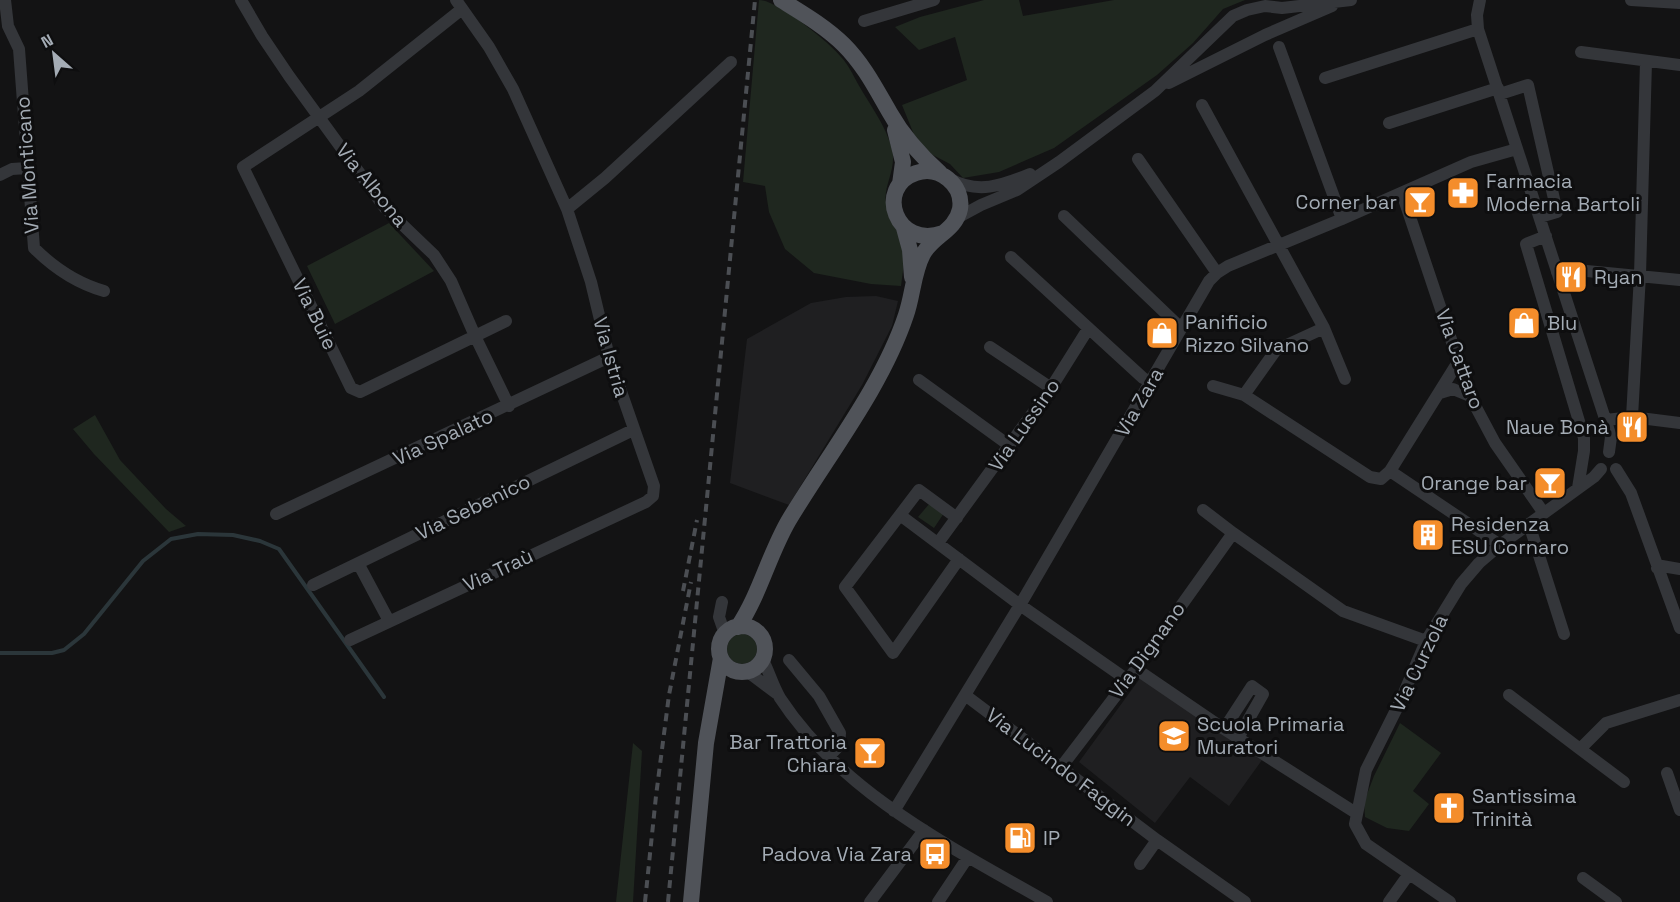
<svg xmlns="http://www.w3.org/2000/svg" width="1680" height="902" viewBox="0 0 1680 902" font-family="'Space Grotesk',sans-serif">
  <style>
    .built { fill: #1f1f21 }
    .green { fill: #1f271f }
    .lines { fill: none; stroke-linecap: round; stroke-linejoin: round }
    .stream { stroke: #2b363a; stroke-width: 4 }
    .minor { stroke: #34363a; stroke-width: 12 }
    .major { stroke: #505359; stroke-width: 16 }
    .rail { stroke: #4b4e53; stroke-width: 4; stroke-dasharray: 8 6; stroke-linecap: butt }
    .labels { text-anchor: middle; dominant-baseline: central; stroke-width: 6; stroke-linejoin: round; paint-order: stroke }
    .street-label { font-size: 20px; fill: #a4acb5; stroke: #0e0e0f }
    .poi-label { font-size: 20px; fill: #a4acb5; stroke: #0e0e0f; text-anchor: start }
  </style>
  <rect width="100%" height="100%" fill="#131314"/>
  <path class="built" d="M876,296l22,5 -6,25 -30,59 -73,120 -59,-22 17,-144 64,-36 35,-6z
    M1141,677l121,83 -33,46 -39,-29 -35,46 -76,-61z"/>
  <path class="green" d="M759,0c18,0 70,42 82,57 7,7 12,18 17,27 12,21 28,42 34,65 5,20 -9,37 -6,54 3,12 10,19 14,29 8,17 3,36 1,54l-30,-2 -57,-11 -29,-24 -16,-37 -4,-26 -22,-4z
    M984,0h35l4,16 91,-16h131l-22,9 -30,34 -36,32 -103,73 -55,24 -36,6 -13,-14 -19,-10 -14,-12 -15,-37 65,-25 -12,-43 -36,13 -24,-23 25,-10z
    M389,223l45,48 -99,53 -28,-58z
    M95,415l25,45 46,49 20,17 -17,6 -75,-78 -21,-25z
    M930,503l14,10 -10,15 -16,-11z
    M727 649a15 15 0 1 1 30 0a15 15 0 1 1-30 0Z
    M1400,723l41,30 -28,38 16,13 -20,27 -22,-3 -22,-11 -1,-15 10,-26z
    M633,743l9,8 -9,151h-17z"/>
  <g class="lines">
    <path class="stream" d="M0,653h52l12,-3 20,-16 59,-73 28,-22 27,-5 35,1 27,6 19,8 105,148"/>
    <path class="minor" d="M5,0l3,26 11,23 15,199c20,20 42,35 70,43
      M241,0l21,36 27,40 96,132 49,47 17,26 24,55 34,70
      M1480,0l-3,15 1,14 133,408 -2,15
      M1631,0l49,3
      M462,9l-103,82 -116,76 108,221 9,4 146,-71
      M864,21l70,-21
      M1279,47l63,172
      M1581,52l99,13
      M1325,78l153,-49
      M1169,83l96,-48 67,-29
      M1500,94l28,-9 29,127 -17,5
      M1202,105l122,223 21,51
      M1389,123l109,-35
      M1138,159l79,114
      M0,175l12,-6 15,-1
      M950,179c28,15 51,7 80,-5
      M1402,193l68,203 25,47 48,69
      M567,209l38,-31 126,-116
      M1064,216l117,112
      M957,218l24,-13 36,-15 42,-28 96,-71 78,-75 14,-6 18,-4 17,2 69,-8
      M1546,236l-20,8 58,194v13l-6,37
      M1011,257l132,121 8,4
      M1557,272l9,-3 114,11
      M990,347l61,41
      M919,380l91,66
      M1213,386l31,9 126,82 11,2 9,-8 68,-109
      M1440,393l13,-4 17,7
      M1244,395l32,-45 48,-22
      M1632,417l8,-142 6,-213
      M1606,420l26,-3 48,6
      M1616,469l15,24 49,135
      M1390,471l110,74
      M1203,510l30,23 110,78 83,30
      M276,514l333,-157
      M900,515l120,90 106,74
      M957,518l-38,-28 -74,97 48,66 66,-94
      M1529,524l35,110
      M938,543l113,-155 37,-59
      M358,563l31,58
      M1657,568l5,-2 18,3
      M313,585l320,-155
      M722,602l-3,15 6,17
      M350,640l296,-138 7,-6 1,-10 -45,-129 -18,-75 -24,-73 -54,-120 -24,-42 -33,-47
      M763,660c6,12 10,26 17,38 63,96 171,149 267,204
      M789,660l30,36 21,37 -1,13 -10,10
      M1136,669l88,60 132,84
      M748,672l28,21
      M965,695l192,145 88,62
      M1509,695l71,54
      M1224,729l28,-43 11,8 -25,44
      M1062,766l74,-97 97,-136
      M1667,773l13,37
      M1624,782l-44,-33 26,-26 74,-23
      M894,811l126,-206 189,-324 8,-8 11,-7 114,-47 129,-57 46,-13
      M1140,864l17,-24
      M1583,878l33,24
      M870,902l54,-72
      M938,902l30,-45
      M1389,902l20,-28
      M1450,902l-84,-58 -11,-20 11,-54 34,-68 26,-61 35,-57 18,-21 21,-18 94,-68 7,-8"/>
    <path class="major" d="M781,0c21,13 45,27 63,45 20,20 32,44 46,68 13,23 30,42 50,60
      M895,130l8,32 -3,22
      M904,228l6,22 2,27
      M719 649a23 23 0 1 1 46 0a23 23 0 1 1-46 0Z
      M738,627c22,-33 31,-73 51,-107 39,-65 93,-133 117,-205 7,-20 7,-42 17,-61 10,-18 33,-24 37,-45 4,-24 -21,-44 -44,-36 -42,14 -20,77 27,60
      M691,902l15,-159 15,-85"/>
    <path class="rail" d="M683,591l14,-71
      M645,902l11,-106 13,-101 22,-113
      M668,902l87,-902"/>
  </g>
  <defs>
    <symbol id="pharmacy-square" viewBox="-11 -11 22 22"><rect x="-9" y="-9" width="18" height="18" rx="4" fill="#f48d2b" stroke="#0e0e0f"/><path d="M-2-6h4v4h4v4h-4v4h-4v-4h-4v-4h4Z" fill="#fff"/></symbol>
    <symbol id="bar-square" viewBox="-11 -11 22 22"><rect x="-9" y="-9" width="18" height="18" rx="4" fill="#f48d2b" stroke="#0e0e0f"/><path d="M-6-5H6L.8 .8V4.5H3.5V6h-7V4.5H-.8V.8Z" fill="#fff"/></symbol>
    <symbol id="restaurant-square" viewBox="-11 -11 22 22"><rect x="-9" y="-9" width="18" height="18" rx="4" fill="#f48d2b" stroke="#0e0e0f"/><path d="M-5-6h1v4h1v-4h1v4h1v-4h1v5L-1.5 .5V6h-2V.5L-5-1ZM5-6V6H3V1.5H1.5Q1.5-4 5-6Z" fill="#fff"/></symbol>
    <symbol id="shop-square" viewBox="-11 -11 22 22"><rect x="-9" y="-9" width="18" height="18" rx="4" fill="#f48d2b" stroke="#0e0e0f"/><path d="M-5-2.5h2.3a2.7 3.5 0 0 1 5.4 0H5L5.5 6h-11ZM-1.5-2.5h3a1.5 2.3 0 0 0-3 0Z" fill="#fff"/></symbol>
    <symbol id="building-square" viewBox="-11 -11 22 22"><rect x="-9" y="-9" width="18" height="18" rx="4" fill="#f48d2b" stroke="#0e0e0f"/><path d="M-4-6H4V6H1V3H-1V6H-4ZM-2.5-4.3h1.7v1.8h-1.7ZM.8-4.3h1.7v1.8H.8ZM-2.5-1h1.7V.8h-1.7ZM.8-1h1.7V.8H.8Z" fill="#fff"/></symbol>
    <symbol id="school-square" viewBox="-11 -11 22 22"><rect x="-9" y="-9" width="18" height="18" rx="4" fill="#f48d2b" stroke="#0e0e0f"/><path d="M0-5L7-2L0 1L-7-2ZM-4 1L0 2.5L4 1V4Q0 6-4 4Z" fill="#fff"/></symbol>
    <symbol id="church-square" viewBox="-11 -11 22 22"><rect x="-9" y="-9" width="18" height="18" rx="4" fill="#f48d2b" stroke="#0e0e0f"/><path d="M-1.2-6h2.4v3.5h3.3v2.4h-3.3V6h-2.4V-.1h-3.3v-2.4h3.3Z" fill="#fff"/></symbol>
    <symbol id="fuel-square" viewBox="-11 -11 22 22"><rect x="-9" y="-9" width="18" height="18" rx="4" fill="#f48d2b" stroke="#0e0e0f"/><path d="M-5.5-6h7V0h2V4h1.3V-2.5L3-4.5l.8-.8L6-3V5H2.5V1h-1V6h-7ZM-4.2-4.7v3.2H.2V-4.7Z" fill="#fff"/></symbol>
    <symbol id="bus-square" viewBox="-11 -11 22 22"><rect x="-9" y="-9" width="18" height="18" rx="4" fill="#f48d2b" stroke="#0e0e0f"/><path d="M-5-6H5V4H4V6H2V4H-2V6H-4V4H-5ZM-3.5-4V0h7V-4ZM-3.5 1.2v1.5H-2V1.2ZM2 1.2v1.5H3.5V1.2Z" fill="#fff"/></symbol>
  </defs>
  <g fill-rule="evenodd">
    <use href="#pharmacy-square" x="1444" y="174" width="38" height="38"/>
    <use href="#bar-square" x="1401" y="183" width="38" height="38"/>
    <use href="#restaurant-square" x="1552" y="258" width="38" height="38"/>
    <use href="#shop-square" x="1505" y="304" width="38" height="38"/>
    <use href="#shop-square" x="1143" y="314" width="38" height="38"/>
    <use href="#restaurant-square" x="1613" y="408" width="38" height="38"/>
    <use href="#bar-square" x="1531" y="464" width="38" height="38"/>
    <use href="#building-square" x="1409" y="516" width="38" height="38"/>
    <use href="#school-square" x="1155" y="717" width="38" height="38"/>
    <use href="#bar-square" x="851" y="734" width="38" height="38"/>
    <use href="#church-square" x="1430" y="789" width="38" height="38"/>
    <use href="#fuel-square" x="1001" y="819" width="38" height="38"/>
    <use href="#bus-square" x="916" y="835" width="38" height="38"/>
  </g>
  <g class="labels">
    <g class="street-label">
      <text transform="translate(27 165) rotate(-94)">Via Monticano</text>
      <text transform="translate(372 185) rotate(51)">Via Albona</text>
      <text transform="translate(315 314) rotate(64)">Via Buie</text>
      <text transform="translate(611 357) rotate(74)">Via Istria</text>
      <text transform="translate(1460 359) rotate(70)">Via Cattaro</text>
      <text transform="translate(1139 402) rotate(-60)">Via Zara</text>
      <text transform="translate(1024 425) rotate(-55)">Via Lussino</text>
      <text transform="translate(443 437) rotate(-25)">Via Spalato</text>
      <text transform="translate(473 507) rotate(-26)">Via Sebenico</text>
      <text transform="translate(498 570) rotate(-25)">Via Traù</text>
      <text transform="translate(1147 650) rotate(-54)">Via Dignano</text>
      <text transform="translate(1419 663) rotate(-64)">Via Curzola</text>
      <text transform="translate(1061 767) rotate(37)">Via Lucindo Faggin</text>
    </g>
    <g class="poi-label">
      <text x="1486" y="181">Farmacia<tspan x="1486" dy="23">Moderna Bartoli</tspan></text>
      <text x="1397" y="202" text-anchor="end">Corner bar</text>
      <text x="1594" y="277">Ryan</text>
      <text x="1185" y="322">Panificio<tspan x="1185" dy="23">Rizzo Silvano</tspan></text>
      <text x="1547" y="323">Blu</text>
      <text x="1609" y="427" text-anchor="end">Naue Bonà</text>
      <text x="1527" y="483" text-anchor="end">Orange bar</text>
      <text x="1451" y="524">Residenza<tspan x="1451" dy="23">ESU Cornaro</tspan></text>
      <text x="1197" y="724">Scuola Primaria<tspan x="1197" dy="23">Muratori</tspan></text>
      <text x="847" y="742" text-anchor="end">Bar Trattoria<tspan x="847" dy="23">Chiara</tspan></text>
      <text x="1472" y="796">Santissima<tspan x="1472" dy="23">Trinità</tspan></text>
      <text x="1043" y="838">IP</text>
      <text x="912" y="854" text-anchor="end">Padova Via Zara</text>
    </g>
  </g>
  <g transform="translate(54 54) rotate(332)" stroke="#0e0e0f" stroke-width="4.5" paint-order="stroke">
  <path d="M0-4.5L10 22L0 15L-10 22Z" fill="#a4acb5"/>
  <text y="-9" font-size="16" font-weight="bold" text-anchor="middle" fill="#a4acb5">N</text>
  </g>
</svg>
